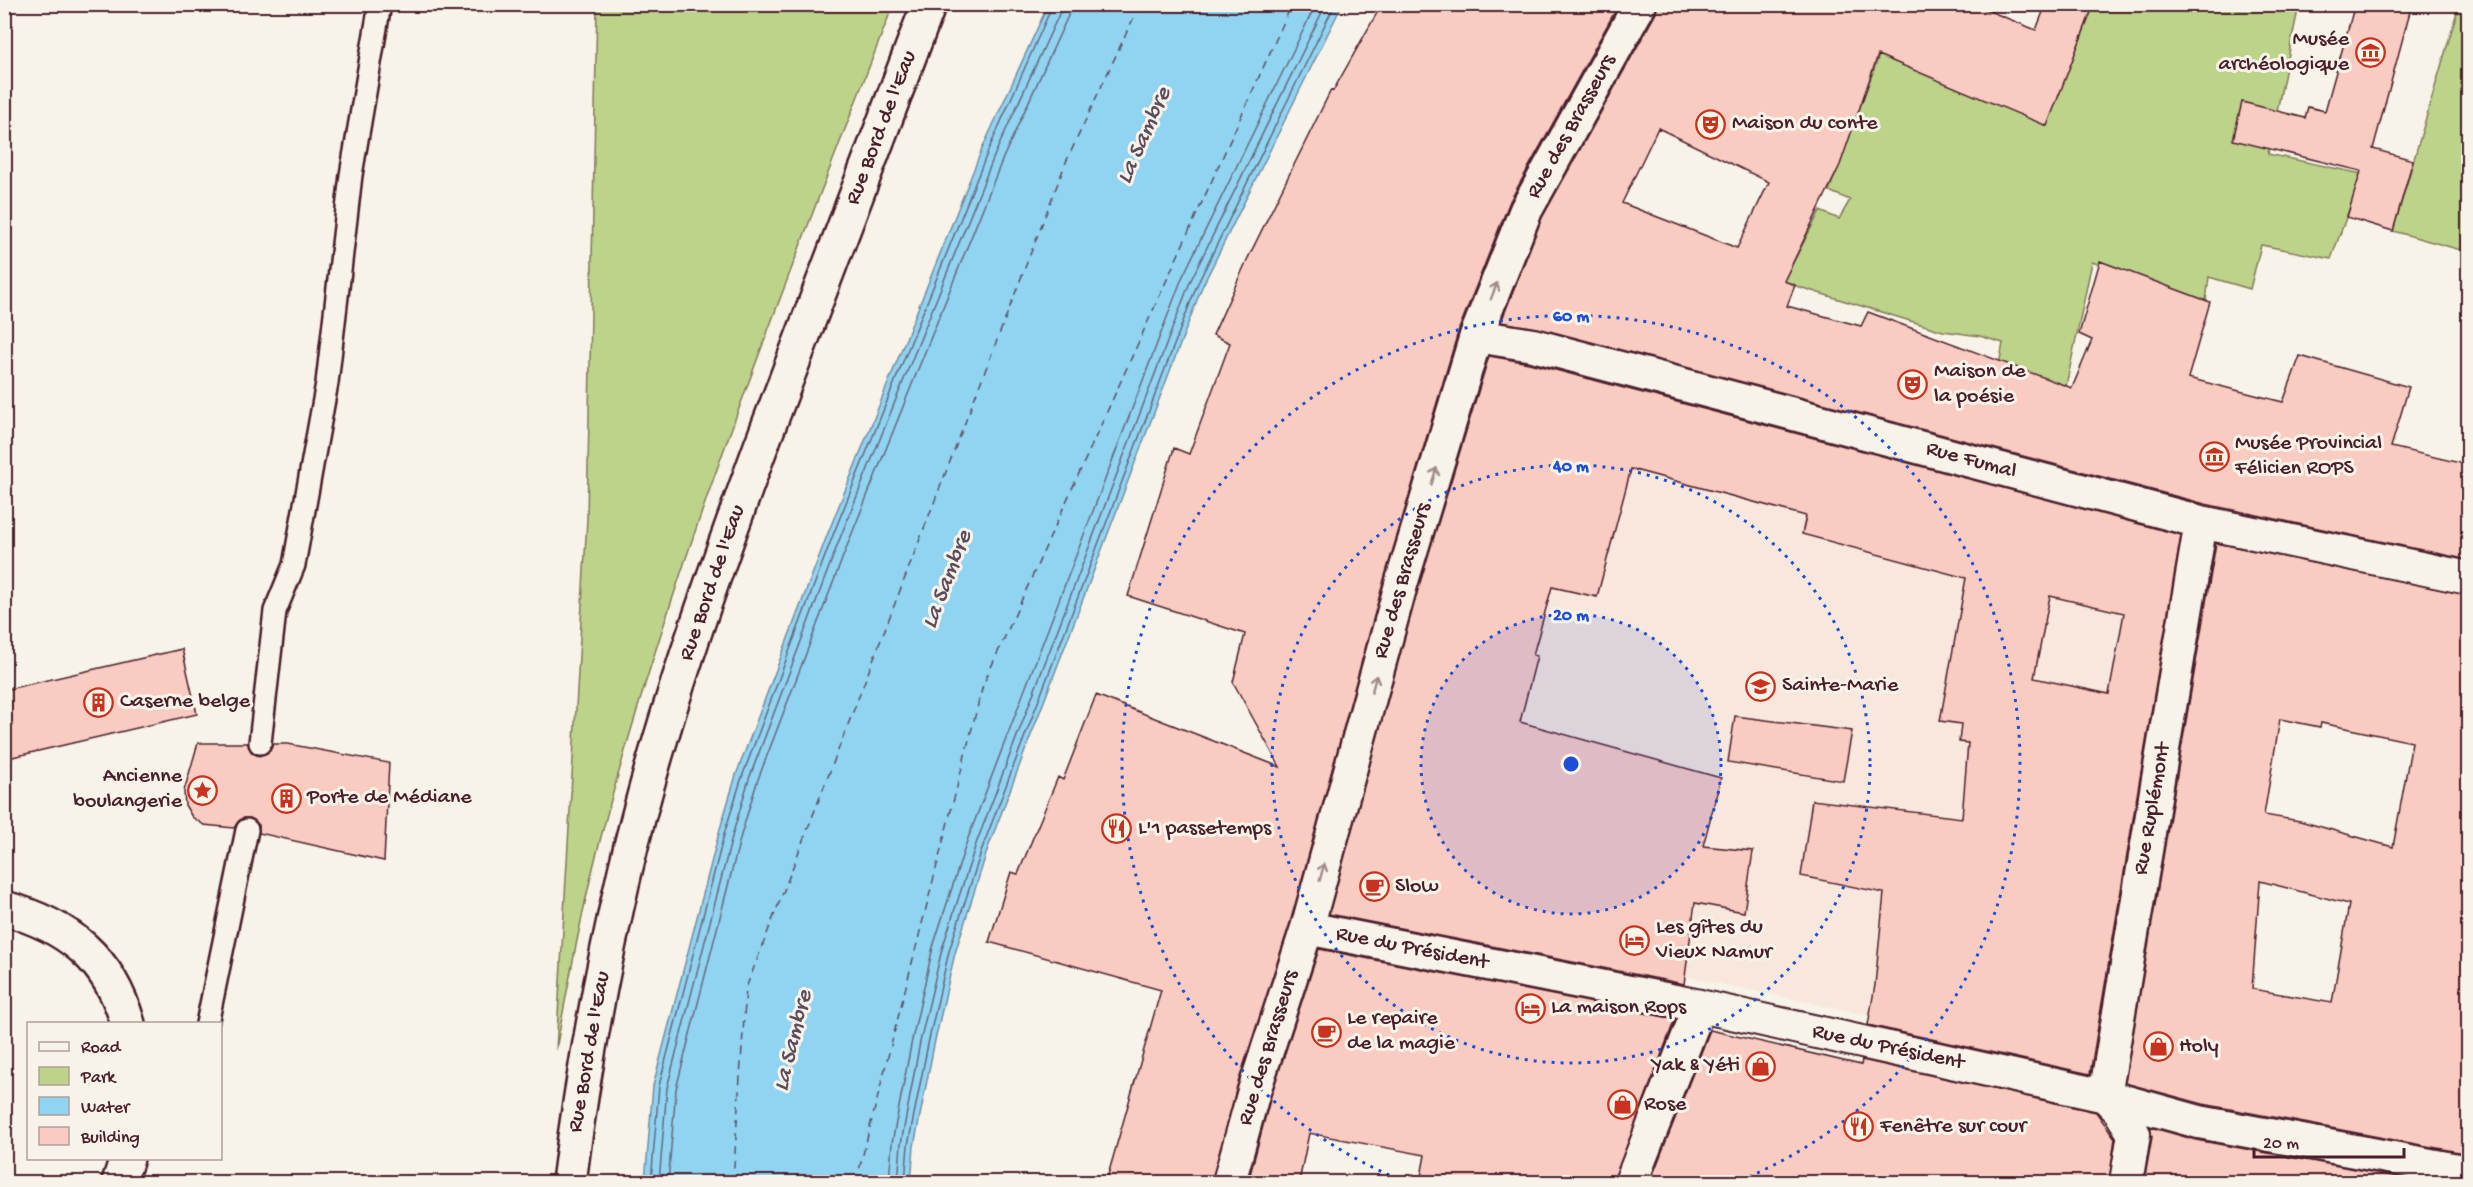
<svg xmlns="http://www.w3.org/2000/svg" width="2473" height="1187" viewBox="0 0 2473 1187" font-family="'Gochi Hand',sans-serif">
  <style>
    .built { fill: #f8e7dc }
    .green { fill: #bcd38a; stroke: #83795a; stroke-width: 1.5 }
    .water { fill: #90d4f2; stroke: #748ca2; stroke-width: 1.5 }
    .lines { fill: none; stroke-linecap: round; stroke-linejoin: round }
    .shore { stroke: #66677b; stroke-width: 1.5 }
    .ferry { stroke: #5c4c5d; stroke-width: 1.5; stroke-dasharray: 8 6; stroke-linecap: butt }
    .building { fill: #facbc1; stroke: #4a1f2b; stroke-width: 1.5; fill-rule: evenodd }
    .service-casing { stroke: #4a1f2b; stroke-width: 26 }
    .pedestrian-casing { stroke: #4a1f2b; stroke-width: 36 }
    .secondary-casing { stroke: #4a1f2b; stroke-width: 38 }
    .service { stroke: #f7f3e8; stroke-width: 21 }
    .pedestrian { stroke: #f7f3e8; stroke-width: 32 }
    .secondary { stroke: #f7f3e8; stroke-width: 33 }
    .oneway { stroke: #a0898a }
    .ring { fill: none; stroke: #1d4ed8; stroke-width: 3; stroke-dasharray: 3 6 }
    .labels { text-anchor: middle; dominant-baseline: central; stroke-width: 6; stroke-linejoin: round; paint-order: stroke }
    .poi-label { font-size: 22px; fill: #4a1f2b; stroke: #f7f3e8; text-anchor: start }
    .street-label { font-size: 22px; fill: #4a1f2b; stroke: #f7f3e8 }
    .water-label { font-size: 24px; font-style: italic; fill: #5c4c5d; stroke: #f7f3e8 }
    .centre { fill: #1d4ed8; stroke: #f7f3e8; stroke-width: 3 }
    .ring-label { font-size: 18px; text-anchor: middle; font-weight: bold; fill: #1d4ed8; stroke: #f7f3e8; stroke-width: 6; stroke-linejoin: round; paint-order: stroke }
  </style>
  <rect width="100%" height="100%" fill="#f7f3e8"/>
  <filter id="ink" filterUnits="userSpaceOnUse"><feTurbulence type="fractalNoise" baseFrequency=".0167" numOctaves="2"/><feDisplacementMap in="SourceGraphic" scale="12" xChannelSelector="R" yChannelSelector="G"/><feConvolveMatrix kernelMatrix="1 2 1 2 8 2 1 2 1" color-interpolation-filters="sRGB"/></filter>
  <g filter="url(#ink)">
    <path class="built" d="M1597,426l402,68 183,48 -16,95 -47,-5 -21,117 -152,249 -73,-13 -5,30 -184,-39 13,-72 1,-40 -226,-63z"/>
    <path class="green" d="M597,5h296c-108,281 -223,563 -298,855 -16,63 -27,126 -39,190l31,-531z
      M2094,5h205l-31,149 94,20 -31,85 -70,-14 -11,44 -41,-12 -3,24 -114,-39 -27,129 -67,-20 5,-28 -23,-7 -37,-5 -160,-49 37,-71 19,8 11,-19 -21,-9 51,-138 167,71z
      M2459,5h9v247l-75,-21z"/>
    <path class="water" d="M1048,5h294l-140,282 -214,561 -33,105 -21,92 -20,101 -3,36h-266l8,-96 67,-257 16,-54 92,-242 154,-384z"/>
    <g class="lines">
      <path class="shore" d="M651,1182l8,-96 66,-255 17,-54 91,-242 155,-384 65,-147
        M659,1182l8,-94 66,-255 16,-54 91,-241 155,-384 65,-142 1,-8
        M668,1182l8,-93 65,-254 16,-53 92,-241 154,-383 65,-142 2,-12
        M889,1182l3,-39 20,-103 21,-93 34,-106 215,-563 134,-274
        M898,1182l3,-38 19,-102 22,-93 34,-105 214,-562 136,-278
        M905,1182l3,-37 20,-101 21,-93 34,-105 214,-561 138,-281"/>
      <path class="ferry" d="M733,1182l13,-194 320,-826 74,-158
        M856,1182l127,-497 309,-681"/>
    </g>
    <path class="building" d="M1382,4h237l-109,197 -51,128 -74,247 -95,347 -53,163 -25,96h-106l55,-192 -172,-48 22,-70 7,2 40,-97 5,3 33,-85 184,72 -47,-85 12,-48 -117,-38 46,-148 15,6 41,-111 -17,-8 34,-75 84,-170 2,1z
      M1658,4h314l64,26 10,-26h48l-47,122 -169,-71 -38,110 -56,116 11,4 -8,21 74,20 7,-14 204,76 20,-48 -13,-6 21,-73 110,41 -22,76 95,24 17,-46 109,31 -18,60 78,18v95l-264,-56 -667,-176 -37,-6 41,-104 114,-205zM1658,128l111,54 -32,66 -115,-45z
      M2355,4h57l-39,145 40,11 -20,71 -46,-14 14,-46 -128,-31 9,-38 63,16 3,-11 17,4z
      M1489,356l40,7 652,172 -91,539 -222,-49 7,-40 9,-92 -83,-17 11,-76 150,18 6,-75 -9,-1 2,-18 -21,-3 26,-143 -164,-44 4,-18 -175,-47 -34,128 -45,-10 -19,68 4,1 -17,66 201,56 -18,68 50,5 -9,61 -49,-9 -11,81 -355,-70 90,-328zM2050,596l74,17 -15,81 -75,-16z
      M2216,543l253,52v559l-266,-50 -78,-21zM2280,719l40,8 1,-4 91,19 -19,105 -93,-26 -36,-6zM2260,881l89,23 -17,99 -80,-14z
      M182,649l15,65 -193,45v-69z
      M1735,716l117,15 -9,50 -115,-19z
      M198,743h50l4,10 7,3 11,-5 3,-7h15l101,19 -5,98 -125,-28v-8l-9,-7h-8l-8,10 -30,-3 -12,-8 -7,-12 -1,-14z
      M1319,949l356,70 -62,163h-193l5,-27 -116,-22 -10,49h-51l23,-86z
      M1710,1030l151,35 1,-5 234,52 19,26 -6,44h-459z
      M2150,1127l46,13 230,42h-282l8,-45z"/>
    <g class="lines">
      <defs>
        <path id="service" d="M260,743l15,-132 19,-46 33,-182 24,-208 29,-171
          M207,1024l40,-194"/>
        <path id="pedestrian" d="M1476,336l57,9 668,177 267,56
          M1307,928l393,78 405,90 94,26 269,50
          M1229,1182l25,-91 53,-163 95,-347 74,-245 50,-126 114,-206
          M1631,1182l69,-176
          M2126,1182l8,-48 -15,-24 -14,-14 96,-574"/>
        <path id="secondary" d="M4,908c65,18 106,51 124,116
          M119,1182l8,-24
          M569,1182c13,-104 32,-208 56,-311 34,-145 85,-286 136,-425 55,-148 112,-295 168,-442"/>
      </defs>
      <use href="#service" class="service-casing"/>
      <use href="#pedestrian" class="pedestrian-casing"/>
      <use href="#secondary" class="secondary-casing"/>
      <use href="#service" class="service"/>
      <use href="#pedestrian" class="pedestrian"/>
      <use href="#secondary" class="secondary"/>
    </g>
    <defs><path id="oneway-shaft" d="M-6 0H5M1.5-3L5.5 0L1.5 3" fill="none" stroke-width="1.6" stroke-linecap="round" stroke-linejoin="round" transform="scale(1.5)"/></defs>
    <g class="oneway">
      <use href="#oneway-shaft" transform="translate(1494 291) rotate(-69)"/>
      <use href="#oneway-shaft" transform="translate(1434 476) rotate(-73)"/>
      <use href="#oneway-shaft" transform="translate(1374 684) rotate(-75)"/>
      <use href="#oneway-shaft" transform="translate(1322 872) rotate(-75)"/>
    </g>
  </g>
  <circle cx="1571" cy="764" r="150" fill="#1d4ed8" fill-opacity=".12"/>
  <g class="ring">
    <circle cx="1571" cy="764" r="150"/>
    <circle cx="1571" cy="764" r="299"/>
    <path d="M1406 1182A449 449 0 1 1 1736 1182"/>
  </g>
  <defs>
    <symbol id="museum-ring" viewBox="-11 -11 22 22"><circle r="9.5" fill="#f7f3e8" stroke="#c8321e" stroke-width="1.5"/><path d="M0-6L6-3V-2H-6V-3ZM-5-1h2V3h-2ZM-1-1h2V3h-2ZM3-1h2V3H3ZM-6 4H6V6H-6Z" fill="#c8321e"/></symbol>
    <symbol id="theatre-ring" viewBox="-11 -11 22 22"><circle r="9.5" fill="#f7f3e8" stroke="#c8321e" stroke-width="1.5"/><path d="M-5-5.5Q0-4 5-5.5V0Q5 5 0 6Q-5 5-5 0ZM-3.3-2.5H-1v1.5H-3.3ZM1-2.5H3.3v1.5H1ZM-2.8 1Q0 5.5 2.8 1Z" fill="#c8321e"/></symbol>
    <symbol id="school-ring" viewBox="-11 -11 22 22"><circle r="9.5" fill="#f7f3e8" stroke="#c8321e" stroke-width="1.5"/><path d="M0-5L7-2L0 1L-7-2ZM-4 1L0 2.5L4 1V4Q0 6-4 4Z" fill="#c8321e"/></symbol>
    <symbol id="building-ring" viewBox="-11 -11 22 22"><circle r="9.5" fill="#f7f3e8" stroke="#c8321e" stroke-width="1.5"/><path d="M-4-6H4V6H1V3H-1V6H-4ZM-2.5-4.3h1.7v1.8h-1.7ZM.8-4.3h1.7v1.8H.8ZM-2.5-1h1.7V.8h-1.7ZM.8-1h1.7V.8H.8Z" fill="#c8321e"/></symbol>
    <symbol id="sight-ring" viewBox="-11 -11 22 22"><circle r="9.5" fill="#f7f3e8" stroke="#c8321e" stroke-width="1.5"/><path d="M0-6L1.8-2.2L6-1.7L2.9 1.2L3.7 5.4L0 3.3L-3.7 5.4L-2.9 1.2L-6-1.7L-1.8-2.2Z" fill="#c8321e"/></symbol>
    <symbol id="restaurant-ring" viewBox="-11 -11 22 22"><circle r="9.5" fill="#f7f3e8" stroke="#c8321e" stroke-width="1.5"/><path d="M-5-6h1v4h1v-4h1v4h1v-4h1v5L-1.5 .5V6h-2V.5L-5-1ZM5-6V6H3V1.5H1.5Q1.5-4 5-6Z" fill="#c8321e"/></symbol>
    <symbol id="cafe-ring" viewBox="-11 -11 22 22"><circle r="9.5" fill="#f7f3e8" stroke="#c8321e" stroke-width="1.5"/><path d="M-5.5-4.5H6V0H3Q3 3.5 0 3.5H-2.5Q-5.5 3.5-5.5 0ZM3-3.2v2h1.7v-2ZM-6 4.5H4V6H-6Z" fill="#c8321e"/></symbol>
    <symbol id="hotel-ring" viewBox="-11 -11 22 22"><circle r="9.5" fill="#f7f3e8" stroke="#c8321e" stroke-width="1.5"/><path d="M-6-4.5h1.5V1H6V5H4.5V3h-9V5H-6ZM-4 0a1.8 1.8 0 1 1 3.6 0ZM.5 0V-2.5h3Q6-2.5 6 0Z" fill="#c8321e"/></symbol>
    <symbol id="shop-ring" viewBox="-11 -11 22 22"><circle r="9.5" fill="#f7f3e8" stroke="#c8321e" stroke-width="1.5"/><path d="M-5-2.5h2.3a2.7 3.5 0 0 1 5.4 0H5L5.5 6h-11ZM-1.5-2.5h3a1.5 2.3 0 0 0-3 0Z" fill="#c8321e"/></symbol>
  </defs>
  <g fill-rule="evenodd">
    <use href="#museum-ring" x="2354" y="36" width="33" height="33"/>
    <use href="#theatre-ring" x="1694" y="108" width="33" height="33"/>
    <use href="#theatre-ring" x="1896" y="368" width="33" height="33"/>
    <use href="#museum-ring" x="2198" y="440" width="33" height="33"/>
    <use href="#school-ring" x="1744" y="670" width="33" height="33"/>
    <use href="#building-ring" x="82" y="686" width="33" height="33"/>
    <use href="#sight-ring" x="186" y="774" width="33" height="33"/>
    <use href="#building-ring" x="270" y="782" width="33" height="33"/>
    <use href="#restaurant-ring" x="1100" y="812" width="33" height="33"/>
    <use href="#cafe-ring" x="1358" y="870" width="33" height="33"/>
    <use href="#hotel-ring" x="1618" y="924" width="33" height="33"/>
    <use href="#hotel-ring" x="1514" y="992" width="33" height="33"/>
    <use href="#cafe-ring" x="1310" y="1016" width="33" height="33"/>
    <use href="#shop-ring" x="2142" y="1030" width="33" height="33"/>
    <use href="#shop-ring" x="1744" y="1050" width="33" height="33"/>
    <use href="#shop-ring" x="1606" y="1088" width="33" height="33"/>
    <use href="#restaurant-ring" x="1842" y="1110" width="33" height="33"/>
  </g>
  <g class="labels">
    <g class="poi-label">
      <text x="2349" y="40" text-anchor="end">Musée<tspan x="2349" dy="25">archéologique</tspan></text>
      <text x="1732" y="124">Maison du conte</text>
      <text x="1934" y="372">Maison de<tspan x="1934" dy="25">la poésie</tspan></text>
      <text x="2235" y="444">Musée Provincial<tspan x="2235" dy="25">Félicien ROPS</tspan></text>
      <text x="1782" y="686">Sainte-Marie</text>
      <text x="120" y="702">Caserne belge</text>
      <text x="182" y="777" text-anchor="end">Ancienne<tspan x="182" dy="25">boulangerie</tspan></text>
      <text x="307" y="798">Porte de Médiane</text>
      <text x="1138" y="829">L'1 passetemps</text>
      <text x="1395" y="887">Slow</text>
      <text x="1656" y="928">Les gîtes du<tspan x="1656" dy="25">Vieux Namur</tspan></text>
      <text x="1551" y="1008">La maison Rops</text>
      <text x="1347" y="1019">Le repaire<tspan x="1347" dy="25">de la magie</tspan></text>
      <text x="2179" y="1047">Holy</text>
      <text x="1740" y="1066" text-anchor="end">Yak &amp; Yéti</text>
      <text x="1644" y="1105">Rose</text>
      <text x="1880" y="1127">Fenêtre sur cour</text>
    </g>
    <g class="street-label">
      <text transform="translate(1572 127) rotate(-61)">Rue des Brasseurs</text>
      <text transform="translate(882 128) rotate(-69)">Rue Bord de l'Eau</text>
      <text transform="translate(1971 461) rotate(15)">Rue Fumal</text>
      <text transform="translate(1403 581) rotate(-74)">Rue des Brasseurs</text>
      <text transform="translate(713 583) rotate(-71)">Rue Bord de l'Eau</text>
      <text transform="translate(2153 809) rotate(-80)">Rue Ruplémont</text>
      <text transform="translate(1412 949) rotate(11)">Rue du Président</text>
      <text transform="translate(1269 1048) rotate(-73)">Rue des Brasseurs</text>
      <text transform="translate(1888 1048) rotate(12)">Rue du Président</text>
      <text transform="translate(590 1052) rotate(-80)">Rue Bord de l'Eau</text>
    </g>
    <g class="water-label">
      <text transform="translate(1145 136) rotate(-66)">La Sambre</text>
      <text transform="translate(948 580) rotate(-69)">La Sambre</text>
      <text transform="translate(794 1041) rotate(-76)">La Sambre</text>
    </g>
  </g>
  <circle cx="1571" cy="764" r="9" class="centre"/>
  <g class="ring-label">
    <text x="1571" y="321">60 m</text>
    <text x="1571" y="471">40 m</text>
    <text x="1571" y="620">20 m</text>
  </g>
  <rect width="2473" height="1187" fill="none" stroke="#f7f3e8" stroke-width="24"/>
  <rect x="12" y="12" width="2449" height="1163" fill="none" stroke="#4a1f2b" stroke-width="2" filter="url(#ink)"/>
  <rect x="27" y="1022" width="195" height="138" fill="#f7f3e8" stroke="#b29e9c" stroke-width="1.5"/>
  <rect x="39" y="1042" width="30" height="9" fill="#f7f3e8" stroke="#b29e9c" stroke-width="1.5"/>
  <text x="81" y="1052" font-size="18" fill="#4a1f2b">Road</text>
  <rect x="39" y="1067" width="30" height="18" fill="#bcd38a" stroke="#b29e9c" stroke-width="1.5"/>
  <text x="81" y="1082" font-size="18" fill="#4a1f2b">Park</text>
  <rect x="39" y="1097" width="30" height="18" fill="#90d4f2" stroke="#b29e9c" stroke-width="1.5"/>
  <text x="81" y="1112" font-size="18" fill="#4a1f2b">Water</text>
  <rect x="39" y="1127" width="30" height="18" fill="#facbc1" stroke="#b29e9c" stroke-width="1.5"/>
  <text x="81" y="1142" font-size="18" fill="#4a1f2b">Building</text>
  <path d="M2254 1148v9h150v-9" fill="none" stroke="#4a1f2b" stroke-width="3"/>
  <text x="2263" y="1148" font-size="18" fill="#4a1f2b" stroke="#f7f3e8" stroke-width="4.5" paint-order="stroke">20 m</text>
</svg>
